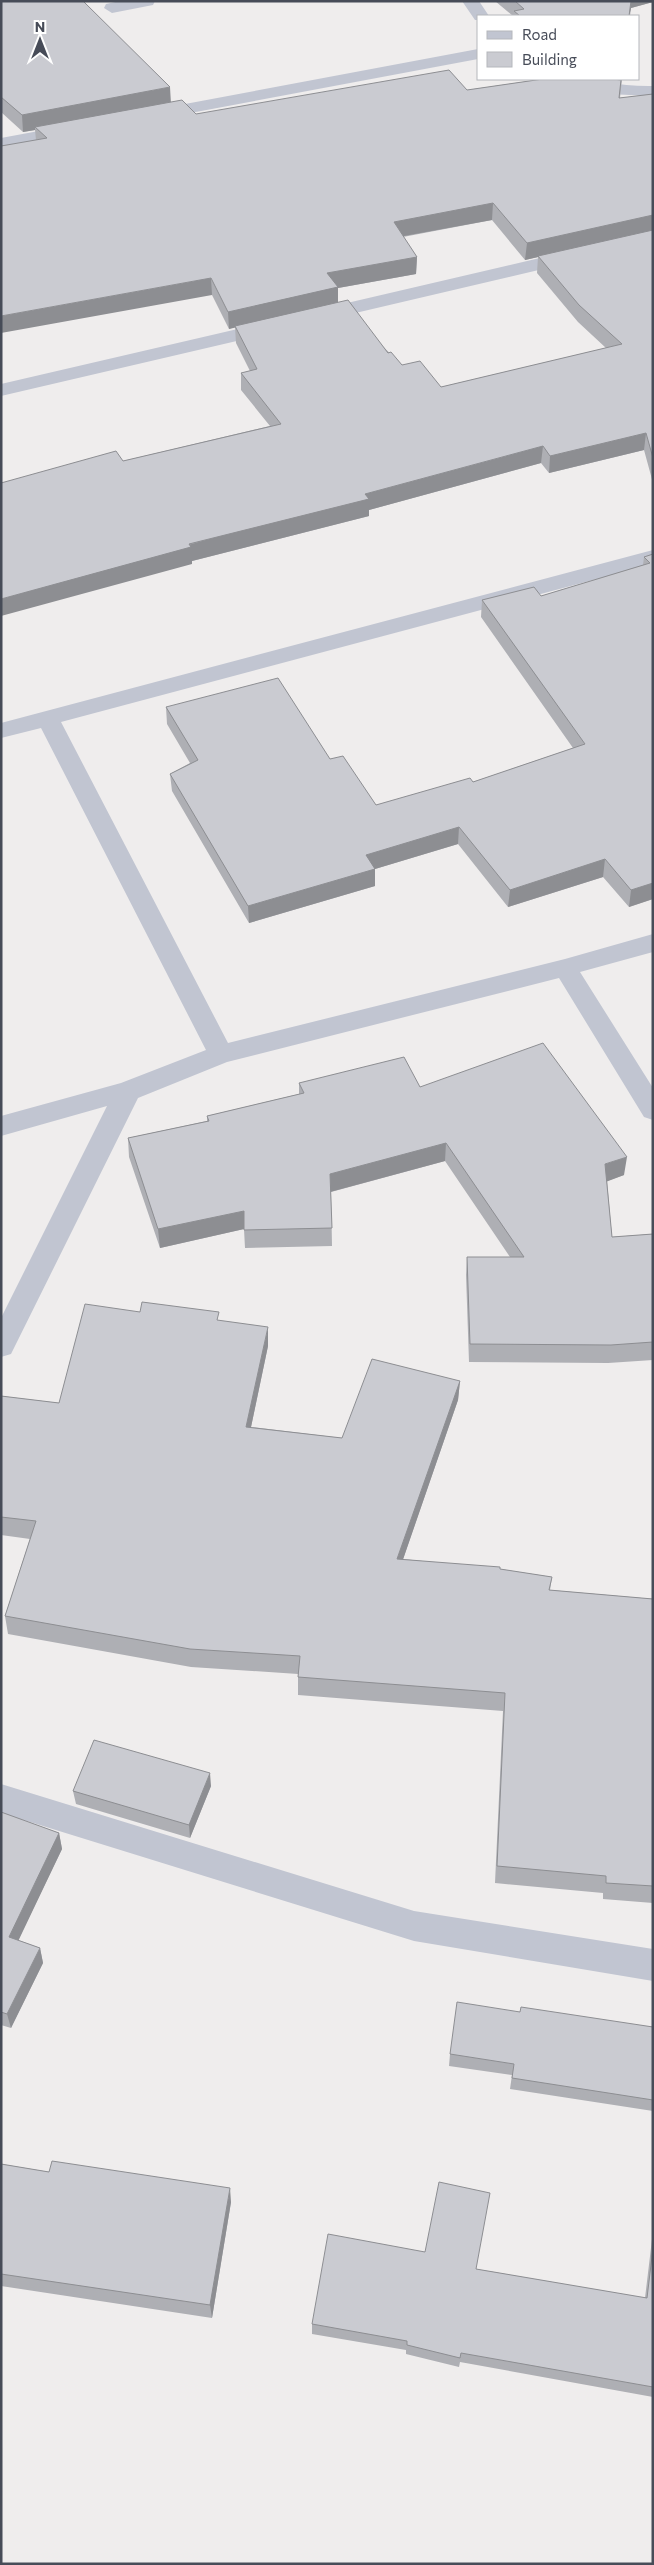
<svg xmlns="http://www.w3.org/2000/svg" width="654" height="2565" viewBox="0 0 654 2565" font-family="Commissioner,sans-serif">
  <style>
    .lines { fill: none; stroke-linecap: round; stroke-linejoin: round }
    .minor { fill: #c1c5d1; fill-rule: evenodd }
    .wall { fill: #aeafb4; fill-rule: evenodd }
    .shaded-wall { fill: #8d8e92 }
    .building { fill: #cacbd1; stroke: #8d8e92 }
  </style>
  <rect width="100%" height="100%" fill="#efeded"/>
  <g class="lines">
    <path class="minor" d="M120,1h35l-2,4 -41,8 -8,-5 2,-4z
      M462,1h17l10,15h-11v4h-3z
      M478,49v10l-325,61 -6,-1 -3,-4 3,-4 6,-1z
      M553,79c34,-2 66,8 100,7v10l-46,-2 -51,-11z
      M71,125l6,1 3,4 -3,4 -76,14v-10z
      M574,250l7,2 2,4 -2,4 -264,62 -7,-2 -3,-4 3,-4 7,-2z
      M272,321l7,2 3,4 -3,4 -278,65v-12z
      M653,550v14l-592,158 167,321 337,-84 88,-25v18l-73,20 73,116v32l-9,-3 -85,-139 -332,84 -89,36 -127,256 -10,3v-39l106,-212 -106,30v-20l120,-33 85,-33 -165,-322 -40,10v-15z
      M1,1784l413,127 239,38v32l-239,-40 -413,-128z"/>
  </g>
  <path class="wall" d="M1,1l170,101 25,12 271,-24 76,-11h79l-2,19 33,-4v389l-9,-33 -95,23 -8,-10 -172,47v6l-177,45v3l-69,-103 147,-35 -29,-36v-17l9,-2 -14,-28 -1,-16 -6,2 -17,-34 -176,-155 -1,-10 -12,2 -22,-20zM492,220l33,40 13,-3 -1,16 41,49 28,26 -165,39 -39,-22 -64,-62v-15l78,-14 1,-17 -14,-20z
    M495,1h158v1l-22,6 -1,8h-117z
    M653,554v345l-24,8 -26,-30 -95,30 -50,-63 -83,25v17l-126,37 -77,-132 -2,-17 20,-11 -23,-39 -1,-17 164,52 46,46 97,-23 100,-34 -92,-131 1,-17 59,-4 102,-31 1,-8z
    M299,1083l121,4 204,88 -17,6 5,56 41,-3v126l-45,3 -139,-1 -3,-87 1,-18h43l-65,-96 -114,31 1,54 -87,2 -1,-19 -84,19 -31,-91 -1,-19 79,-17v-5l92,-22z
    M140,1312l80,9 48,25 -17,81 91,11 118,-57 -2,19 -55,159 97,10 52,8 -2,13 103,9v304l-50,-4v-6l-108,-10 8,-172 -205,-16v-21l-107,-7 -183,-33 -3,-18 25,-77 -29,-4v-139l58,7z
    M211,1786l-21,52 -114,-34 -3,-13z
    M1,1812l58,21 3,16 -44,91 22,8 3,15 -32,65 -10,-3z
    M520,2012l133,15v84l-143,-22 2,-14 -63,-9 1,-12z
    M1,2164l230,38 -19,116 -211,-32z
    M653,2231v166l-193,-35 -1,5 -53,-13v-4l-94,-16v-10l164,-55 169,29z"/>
  <path class="shaded-wall" d="M631,1h22v1l-22,6 -2,8z
    M170,87l1,17 -136,23v3l-12,2 -1,-17z
    M493,203l-1,17 -99,18 1,-16z
    M653,215v16l-128,29 2,-17z
    M417,257l-1,17 -78,14v16l-109,25 -1,-17 99,-39z
    M211,278l1,17 -211,38v-17z
    M646,433l-2,17 -95,23 1,-17z
    M543,446l-2,17 -172,47v6l-177,45v3l-191,52v-17l364,-105z
    M459,827l-1,17 -93,28 1,-17z
    M605,859l-2,18 -95,30 2,-17z
    M375,869v17l-126,37 -1,-17z
    M653,883v16l-24,8 2,-17z
    M446,1143l-1,18 -115,31v-18z
    M627,1157l-3,18 -21,8 2,-19z
    M244,1211v18l-84,19 -2,-19z
    M268,1327v19l-21,100 -1,-19z
    M460,1381l-2,19 -61,177v-18z
    M210,1773l1,13 -21,52 -1,-13z
    M59,1833l3,16 -49,103 -4,-15z
    M40,1948l3,15 -32,65 -4,-14z
    M230,2188l1,14 -19,116 -2,-13z"/>
  <path class="building" d="M1,1h82l87,86 -148,28 -21,-18z
    M515,1h116l-2,15h-109l-6,-5 10,-2z
    M449,70l18,20 76,-11h70l8,1 -2,18 34,-4v121l-126,28 -34,-40 -99,19 23,35 -90,16 11,14 -110,25 -17,-34 -210,38v-170l46,-8 -12,-11 147,-27 14,14z
    M653,230v228l-7,-25 -96,23 -7,-10 -178,48 4,5 -180,45 2,3 -190,52v-116l115,-32 7,10 158,-37 -40,-51 16,-4 -22,-43 113,-26 40,53 3,-1 11,13 18,-4 21,26 181,-43 -43,-39 -41,-49z
    M653,554v329l-22,7 -26,-31 -95,31 -51,-63 -93,28 9,14 -127,37 -78,-132 28,-14 -32,-53 112,-29 52,81 13,-3 33,49 94,-27 3,4 112,-38 -103,-144 52,-13 7,9 109,-33 -6,-6z
    M543,1043l84,114 -22,7 7,73 41,-3v108l-42,3 -141,-1 -3,-87h57l-78,-114 -116,31 2,54 -88,2v-19l-86,18 -30,-91 81,-17 -2,-5 97,-23 -5,-10 105,-26 16,30z
    M142,1302l77,10 -2,8 51,7 -22,100 96,11 30,-79 88,22 -63,178 103,8v2l52,8 -3,13 104,9v287l-47,-3v-7l-109,-10 8,-173 -207,-16 2,-21 -110,-7 -185,-33 31,-95 -35,-4v-121l58,7 26,-99 55,8z
    M94,1740l116,33 -21,52 -116,-34z
    M1,1812l58,21 -50,104 31,11 -33,66 -6,-2z
    M457,2002l63,10 1,-5 132,20v73l-141,-22 2,-14 -64,-10z
    M52,2161l178,27 -20,117 -209,-31v-110l48,8z
    M439,2182l51,11 -14,76 171,29 6,-50v139l-192,-34 -1,5 -53,-13v-4l-95,-17 16,-90 97,18z"/>
  <rect width="654" height="2565" fill="none" stroke="#474c58" stroke-width="5"/>
  <rect x="477" y="15" width="162" height="65" fill="#ffffff" stroke="#b5b7bc"/>
  <rect x="487" y="31" width="25" height="8" fill="#c1c5d1" stroke="#b5b7bc"/>
  <text x="522" y="40" font-size="15" fill="#474c58">Road</text>
  <rect x="487" y="52" width="25" height="15" fill="#cacbd1" stroke="#b5b7bc"/>
  <text x="522" y="65" font-size="15" fill="#474c58">Building</text>
  <g transform="translate(40 40)" stroke="#ffffff" stroke-width="4" paint-order="stroke">
  <path d="M0-4L9 19L0 12L-9 19Z" fill="#474c58"/>
  <text y="-8" font-size="14" font-weight="bold" text-anchor="middle" fill="#474c58">N</text>
  </g>
</svg>
